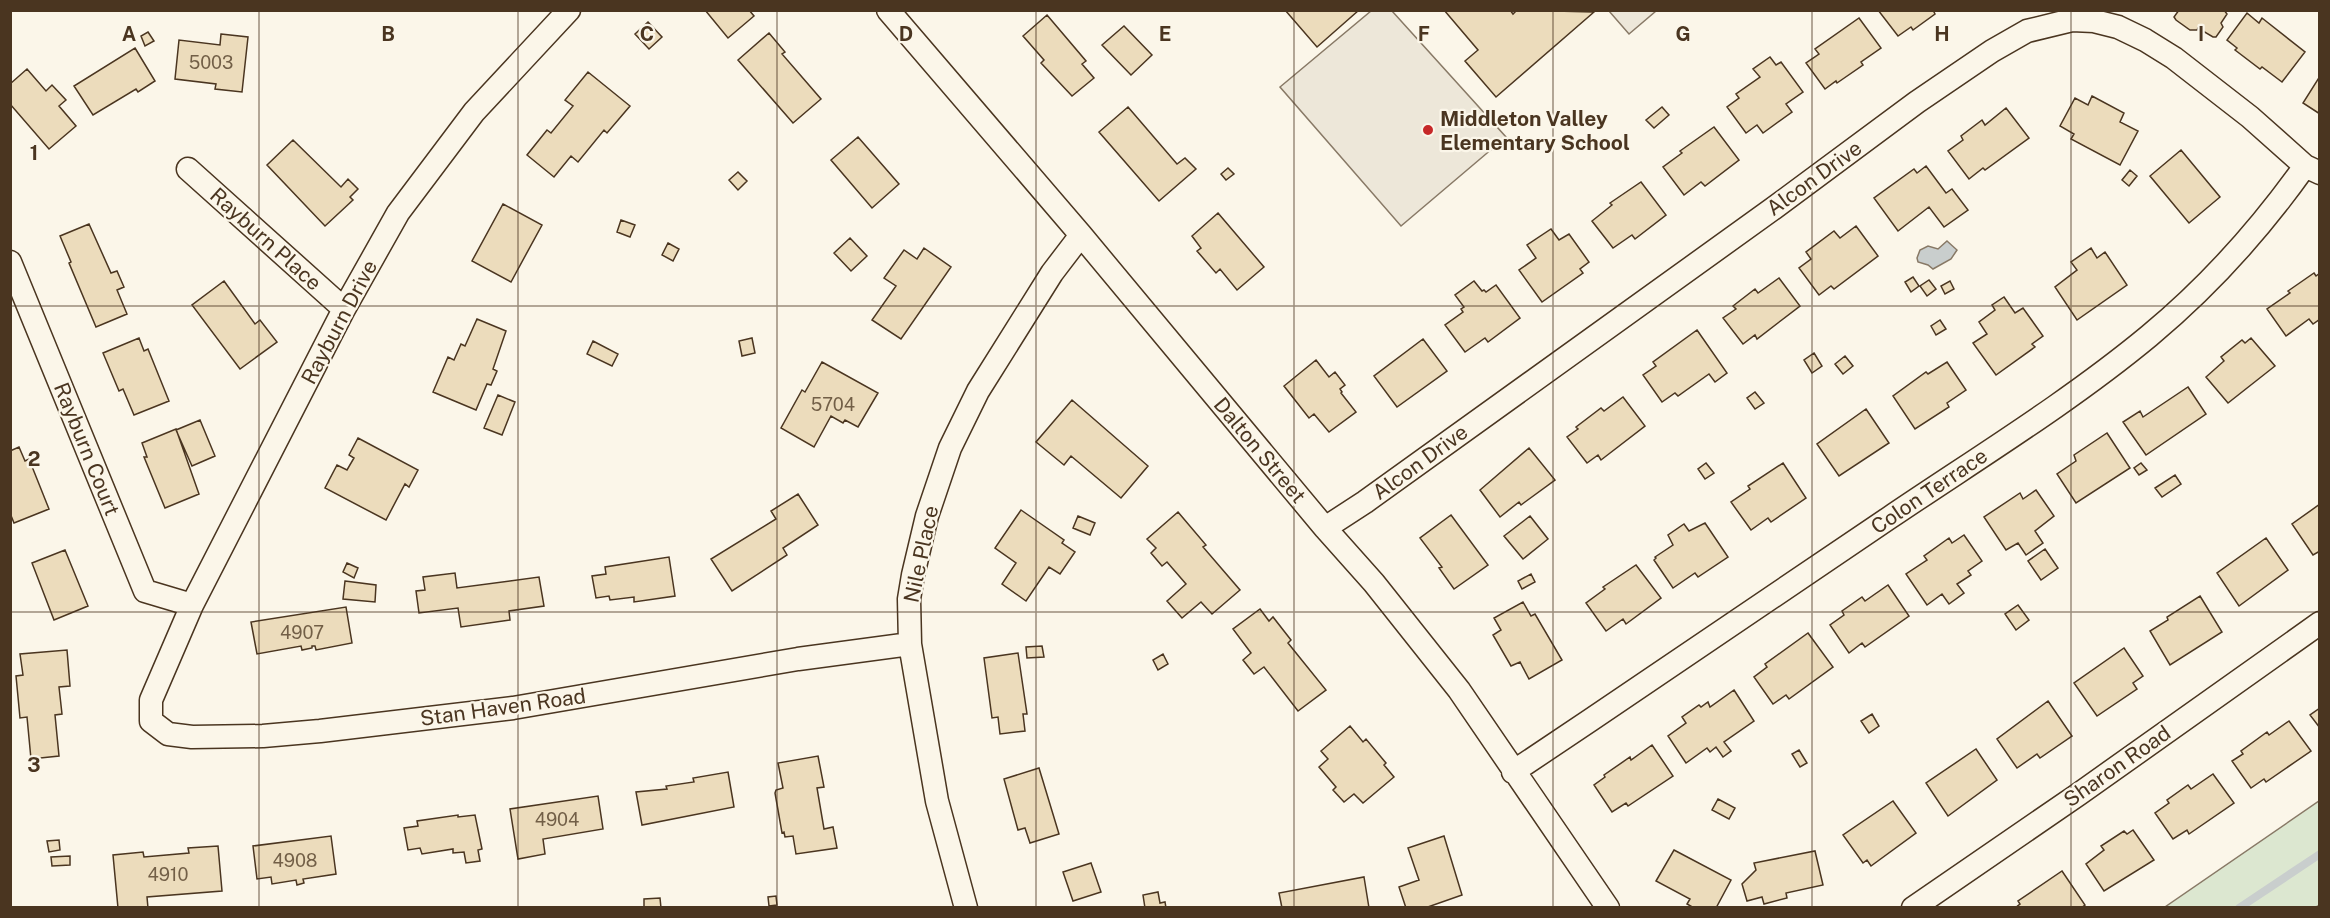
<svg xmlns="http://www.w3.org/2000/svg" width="2330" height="918" viewBox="0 0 2330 918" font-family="'Public Sans',sans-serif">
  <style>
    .green { fill: #dce7d0; stroke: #887966; stroke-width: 1.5 }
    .parking { fill: #ede7d9; stroke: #887966; stroke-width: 1.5 }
    .water { fill: #c9cecd; stroke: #887966; stroke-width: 1.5 }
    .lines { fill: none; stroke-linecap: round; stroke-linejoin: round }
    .stream { stroke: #c9cecd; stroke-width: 8 }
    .building { fill: #ecdcbc; stroke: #4a3520; stroke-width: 1.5 }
    .street-casing { stroke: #4a3520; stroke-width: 25 }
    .street { stroke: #fbf6e9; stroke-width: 22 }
    .grid { fill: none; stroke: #4a3520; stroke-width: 1.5; stroke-opacity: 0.55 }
    .poi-dot { fill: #c62828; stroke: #fbf6e9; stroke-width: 2 }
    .labels { text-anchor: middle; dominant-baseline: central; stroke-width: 4.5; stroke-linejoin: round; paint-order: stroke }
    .number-label { font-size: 18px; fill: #725f47 }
    .poi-label { font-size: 21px; font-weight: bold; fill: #4a3520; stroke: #fbf6e9; text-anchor: start }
    .street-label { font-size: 21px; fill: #4a3520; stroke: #fbf6e9 }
    .grid-label { font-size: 20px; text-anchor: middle; font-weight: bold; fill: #4a3520; stroke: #fbf6e9; stroke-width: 4.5; stroke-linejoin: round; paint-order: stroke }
  </style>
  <rect width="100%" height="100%" fill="#fbf6e9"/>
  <path class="green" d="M2319,801l1,104 -4,2h-151z"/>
  <path class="parking" d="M1371,11h21l114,126 -105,89 -121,-139z
    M1609,11h47l-27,23z"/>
  <path class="water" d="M1947,241l10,9 -6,9 -18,10 -5,-4 -10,-3 -1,-4 3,-8 8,-4 10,3z"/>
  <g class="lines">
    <path class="stream" d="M2239,908l81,-54"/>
  </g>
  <path class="building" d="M705,10h44l5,6 -26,22z
    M1285,10h74l-42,37z
    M1444,10h66l3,4 4,-4 77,2 -98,85 -31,-36 13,-11z
    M1878,10h55l2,4 -22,16 -2,-3 -13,9z
    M2179,10h45l3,4 -6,9 2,4 -7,10h-3l-15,-9 -1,2h-7l-14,-10 -2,-3z
    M2247,13l12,10 3,-5 43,34 -23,30 -20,-15 -2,2 -25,-19 2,-2 -10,-8z
    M1047,15l39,46 -4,3 12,14 -22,18 -31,-33 3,-3 -21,-24z
    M1859,18l22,30 -20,14 2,3 -26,18 -1,-2 -11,8 -19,-26 13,-9 -4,-5z
    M648,22l14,15 -13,12 -14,-15z
    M1124,26l28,29 -21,20 -29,-30z
    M148,32l6,9 -9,5 -4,-10z
    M769,33l16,19 -3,2 39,45 -28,24 -55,-63z
    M221,34l27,3 -6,55 -27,-3 1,-5 -41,-5 4,-39 41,5z
    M135,48l20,33 -17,11 -2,-3 -43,26 -19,-29z
    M1770,57l6,8 5,-3 22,30 -17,12 6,8 -29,21 -6,-8 -11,8 -19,-26 12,-9 -3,-4 24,-17 -7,-8z
    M27,69l19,22 6,-6 14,15 -7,6 17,20 -27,23 -39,-45v-20z
    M588,72l42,34 -23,27 -3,-3 -26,32 -7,-6 -17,21 -27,-22 20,-25 4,3 22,-27 -8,-6z
    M2320,76v38l-17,-11z
    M2092,96l32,17 -4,9 18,9 -18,34 -49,-26 3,-5 -14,-8 15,-28 13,7z
    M1128,107l49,57 8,-6 11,11 -37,32 -60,-69z
    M1662,107l7,8 -15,13 -8,-8z
    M2006,108l23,30 -44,32 -2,-2 -14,11 -21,-28 15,-11 -2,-4 21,-16 3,5z
    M1714,127l25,33 -34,26 -4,-4 -17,13 -21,-28 19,-14 -2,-2z
    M858,137l41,47 -27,24 -41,-48z
    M293,140l48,47 7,-8 10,10 -8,8 3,3 -28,26 -58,-61z
    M2181,150l39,47 -31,26 -39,-47z
    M1926,166l20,27 6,-4 16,21 -24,17 -15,-20 -31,24 -24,-33 40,-29 3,4z
    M1228,168l6,6 -8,6 -5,-6z
    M2130,170l7,6 -8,10 -7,-6z
    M738,172l9,9 -9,9 -9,-10z
    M1641,182l25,33 -31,24 -3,-4 -19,13 -21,-27 20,-16 -2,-2z
    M503,204l39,21 -31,57 -39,-21z
    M1218,213l46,54 -27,23 -17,-21 -4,4 -19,-22 4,-3 -9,-12z
    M621,220l14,5 -5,12 -13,-5z
    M89,224l22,49 6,-2 7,16 -7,3 10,24 -31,13 -27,-64 2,-1 -11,-26z
    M1856,226l22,30 -44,33 -3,-3 -12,9 -20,-27 12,-9 -5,-7 28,-21 6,7z
    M1551,229l8,11 10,-6 20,28 -9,7 3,4 -41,29 -23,-32 17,-12 -9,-13z
    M850,238l17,18 -16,15 -17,-18z
    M668,243l11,6 -6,12 -11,-6z
    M924,248l27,19 -50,72 -29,-19 24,-34 -12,-8 20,-28 13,9z
    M2091,248l6,10 8,-6 22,33 -50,35 -22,-33 22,-17 -6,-8z
    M2314,273l2,3 4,-3v46l-7,5 -4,-5 -23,17 -19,-27 23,-16 -2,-2z
    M1913,277l6,9 -8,6 -6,-10z
    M1779,278l21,28 -43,33 -2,-4 -12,9 -20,-26 13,-9 -3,-3 22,-17 3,4z
    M1929,280l7,9 -9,7 -7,-10z
    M224,281l31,43 5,-4 17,22 -37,27 -48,-64z
    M1474,281l8,10 2,-1 2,2 10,-7 24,33 -32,24 -3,-4 -20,14 -20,-27 18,-13 -2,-3 3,-2 -9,-12z
    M1950,281l4,8 -9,5 -4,-8z
    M2004,297l11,16 8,-5 20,28 -11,8 3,3 -39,28 -23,-32 14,-9 -8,-12 16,-12 -3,-5z
    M477,319l29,12 -13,38 4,2 -6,14 -4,-1 -11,26 -43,-18 15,-35 6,3 7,-16 4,2z
    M1940,320l6,9 -10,6 -5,-9z
    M1697,330l30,43 -12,9 -6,-8 -31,22 -3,-3 -13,9 -19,-27 13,-9 -3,-4z
    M139,338l5,13 4,-2 21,52 -35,14 -11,-26 -4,2 -16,-38z
    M752,338l3,15 -13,3 -3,-15z
    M2251,338l24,28 -47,37 -22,-26 18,-16 -3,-4 21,-17 3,3z
    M1423,339l24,32 -50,36 -23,-31z
    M593,341l25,13 -6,12 -25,-12z
    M1814,353l8,13 -10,7 -8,-13z
    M1845,356l8,10 -10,8 -8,-10z
    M1316,360l13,17 6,-5 10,13 -5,4 2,3 -1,1 15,19 -27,20 -15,-18 -5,4 -25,-32z
    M822,362l56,31 -20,34 -13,-7 -2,3 -12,-7 -17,31 -33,-19 21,-38 3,2z
    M1947,362l19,28 -19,13 2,4 -34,22 -22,-33 33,-24 2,2z
    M2188,387l18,27 -60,41 -23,-33 17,-11 3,6z
    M1755,392l9,11 -9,6 -8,-11z
    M498,395l17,7 -13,33 -18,-7z
    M1623,397l22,29 -44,34 -3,-5 -11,8 -20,-26 11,-8 -2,-2 25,-19 3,3z
    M1072,400l76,66 -27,32 -50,-42 -7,9 -28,-23z
    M1866,409l23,34 -50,33 -22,-32z
    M200,420l15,36 -23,10 -16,-36z
    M176,429l23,65 -34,14 -21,-51h3l-5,-14z
    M2107,433l23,35 -54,35 -19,-29 19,-13 -2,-6z
    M358,438l60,32 -9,17 -4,-3 -19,36 -61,-32 12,-23 10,5 7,-12 -5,-3z
    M19,447l6,14 4,-2 20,50 -35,14 -4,-10v-62z
    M1529,448l26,32 -30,22 -4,3 -2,-3 -19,15 -20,-27z
    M1706,463l8,10 -9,6 -7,-10z
    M1783,463l23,35 -35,24 -3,-4 -17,12 -20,-28 19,-13 -2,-3z
    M2141,463l6,7 -8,5 -5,-7z
    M2175,475l6,9 -19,13 -7,-9z
    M2036,490l18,26 -19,15 8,12 -17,12 -8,-12 -12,7 -22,-33 36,-24 3,6z
    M798,494l20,31 -35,23 4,7 -55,36 -21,-32 65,-40 -5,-8z
    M2320,504v47l-7,4 -21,-31z
    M1021,510l43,30 -2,3 13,9 -15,22 -11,-7 -23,34 -24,-17 14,-21 -21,-15z
    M1178,512l28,33 -3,2 37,43 -28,24 -11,-12 -19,16 -15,-17 19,-17 -19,-22 -5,4 -11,-13 5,-5 -9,-9z
    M1451,515l37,50 -34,24 -15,-21 3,-1 -22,-29z
    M1078,516l17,7 -5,12 -17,-7z
    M1530,516l18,23 -25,20 -19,-23z
    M1705,523l23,34 -30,20 -3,-4 -22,15 -19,-28 2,-2 -1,-1 18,-12 -5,-10 16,-11 5,7z
    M1964,535l18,26 -14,10 3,4 -14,9 7,9 -15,11 -7,-10 -15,11 -21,-31 21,-14 -3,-4 25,-18 3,5z
    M2266,538l22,32 -49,36 -22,-33z
    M2045,549l13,19 -17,12 -13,-19z
    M65,550l23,56 -34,14 -22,-57z
    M669,557l6,39 -41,6v-5l-24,3 -1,-4 -13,2 -4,-22 14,-2 -1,-7z
    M347,563l11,5 -4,10 -11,-6z
    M1636,565l25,33 -35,26 -3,-5 -17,12 -20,-28 19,-14 -2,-2z
    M455,573l2,15 82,-11 5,29 -35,5 1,9 -49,7 -3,-19 -39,5 -3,-22 9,-1 -2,-13z
    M1531,574l4,8 -13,7 -4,-8z
    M345,581l31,4 -1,17 -32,-3z
    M1888,585l21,31 -44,31 -3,-4 -13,10 -19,-28 14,-10 -2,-4 20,-14 3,4z
    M2200,596l22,36 -52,33 -20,-34 18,-11 -1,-3z
    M1523,602l8,14 4,-2 27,46 -33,19 -9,-17 -9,4 -18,-31 8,-5 -7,-12z
    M2018,605l11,15 -13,10 -11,-16z
    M346,607l6,36 -36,7 -1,-4h-3v2l-10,2 -1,-4 -44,8 -6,-32z
    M1260,609l9,12 4,-4 18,23 -3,3 38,47 -28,21 -34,-44 -10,7 -11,-14 8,-7 -18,-24z
    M1808,633l25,34 -44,32 -3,-4 -13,9 -19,-27 13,-10 -2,-3z
    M1042,646l2,11 -17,1 -1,-11z
    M2124,648l19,28 -10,7 4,6 -40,27 -23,-33z
    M67,650l3,36 -11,1 3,27 -7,1 4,41 -28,3 -4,-42 -7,1 -4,-42 7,-1 -3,-21z
    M1018,653l9,61h-4l2,17 -25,3 -2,-17 -6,1 -8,-60z
    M1163,654l5,10 -10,6 -5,-10z
    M1734,690l20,31 -30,21 7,9 -8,6 -7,-10 -6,5 -3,-4 -21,15 -18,-27 18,-13 -4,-6 17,-12 2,2 7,-5 2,5z
    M2048,701l24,35 -32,22 -3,-4 -20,14 -20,-29z
    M2320,708v20l-10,-13z
    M1872,714l7,12 -10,7 -8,-12z
    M2289,721l22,30 -45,31 -2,-3 -13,9 -19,-27 11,-7 -2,-3 26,-19 2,3z
    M1350,726l13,16 3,-3 20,24 -2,2 10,12 -31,26 -9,-9 -10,8 -11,-12 3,-3 -17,-20 9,-8 -7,-8z
    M1652,745l21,31 -45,30 -2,-3 -14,9 -18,-27 11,-8 -1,-2 26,-18 1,3z
    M1976,749l21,31 -49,36 -22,-33z
    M1799,750l8,13 -7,4 -8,-13z
    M818,756l6,31 -7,1 7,41 9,-2 4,21 -41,6 -3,-18 -8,1 -1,-5 -2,1 -7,-40 1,-3 7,-2 -5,-25z
    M1039,768l20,66 -29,9 -5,-15 -7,2 -14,-51z
    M728,772l6,35 -92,18 -6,-33 31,-3 -1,-3 28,-4 -1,-4z
    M2213,774l21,29 -45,31 -2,-4 -14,9 -18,-26 14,-10 -2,-3 21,-15 3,4z
    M598,796l5,33 -60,10 2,15 -27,5 -8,-50z
    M1718,799l17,9 -6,11 -17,-9z
    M1893,801l23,32 -45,33 -4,-6 -4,3 -20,-28z
    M458,815v2l17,-2 7,34 -4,1 2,11 -14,2 -2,-11 -11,1v-4l-31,5 -2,-6 -12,2 -4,-22 14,-2 -1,-5z
    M2133,830l21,30 -50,31 -18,-27 18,-14 -3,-4 23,-15 3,3z
    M331,836l5,38 -33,5 1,4 -7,2 -1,-5 -24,4 -1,-7 -14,2 -4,-33z
    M1444,836l18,59 -37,13h-19l-7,-21 20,-7 -11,-32z
    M59,840l1,10 -11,2 -2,-11z
    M218,846l4,45 -75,6 1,11h-30l-5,-53 30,-3 1,5 45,-4 -1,-5z
    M1674,850l57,30 -15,28h-22l-7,-4 3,-5 -34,-18z
    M1815,851l8,34 -37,8 1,5 -23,6 -2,-7 -15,4 -5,-17 14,-14 -2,-7z
    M70,856v9l-18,1 -1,-9z
    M1091,863l10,29 -28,9 -10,-29z
    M2062,871l23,34 -4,3h-66l5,-4 -2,-3z
    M1364,877l5,31h-87l-3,-15z
    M1158,892l2,11 5,-1 1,6h-21l-2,-13z
    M776,896l1,9 -8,1 -1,-9z
    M660,898l1,10h-17v-9z"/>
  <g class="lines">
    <defs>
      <path id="street" d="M569,10l-95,102 -76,101 -54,96 -152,296 -41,95v21l17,13 24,3 71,-1 57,-5 193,-23 285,-49 112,-15
        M888,10l193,225 244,293 49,55 85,107 149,218
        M188,169l156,140
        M10,262l135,329 47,14
        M1325,528l40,-26 409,-294 143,-106 75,-51 35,-20 45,-11 22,1 24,6 27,13 29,18 76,59 55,49 15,7
        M1513,772c126,-84 251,-170 376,-254 87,-59 179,-115 260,-182 59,-49 112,-108 156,-170
        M966,908l-29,-107 -27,-157 -1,-45 4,-24 14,-59 23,-68 28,-57 74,-118 29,-38
        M1913,908l166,-114 241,-171"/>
    </defs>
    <use href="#street" class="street-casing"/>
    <use href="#street" class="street"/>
  </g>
  <path class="grid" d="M259,10v898M518,10v898M777,10v898M1036,10v898M1294,10v898M1553,10v898M1812,10v898M2071,10v898M10,306h2310M10,612h2310"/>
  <circle class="poi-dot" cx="1428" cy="130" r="6"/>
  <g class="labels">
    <g class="number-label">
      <text x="211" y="62">5003</text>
      <text x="833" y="404">5704</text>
      <text x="302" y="632">4907</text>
      <text x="557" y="819">4904</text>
      <text x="295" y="860">4908</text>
      <text x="168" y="874">4910</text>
    </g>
    <g class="poi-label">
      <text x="1440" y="118">Middleton Valley<tspan x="1440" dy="24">Elementary School</tspan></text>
    </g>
    <g class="street-label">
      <text transform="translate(1814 178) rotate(-36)">Alcon Drive</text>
      <text transform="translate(266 239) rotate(42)">Rayburn Place</text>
      <text transform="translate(339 322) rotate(-62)">Rayburn Drive</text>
      <text transform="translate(87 449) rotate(68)">Rayburn Court</text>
      <text transform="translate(1260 450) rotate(50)">Dalton Street</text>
      <text transform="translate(1420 462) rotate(-36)">Alcon Drive</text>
      <text transform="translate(1929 491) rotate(-34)">Colon Terrace</text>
      <text transform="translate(921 554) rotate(-78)">Nile Place</text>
      <text transform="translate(503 707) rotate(-8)">Stan Haven Road</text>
      <text transform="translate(2117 766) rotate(-35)">Sharon Road</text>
    </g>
  </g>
  <g class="grid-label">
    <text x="129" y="41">A</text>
    <text x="388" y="41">B</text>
    <text x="647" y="41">C</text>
    <text x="906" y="41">D</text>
    <text x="1165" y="41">E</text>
    <text x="1424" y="41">F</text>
    <text x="1683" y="41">G</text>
    <text x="1942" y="41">H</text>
    <text x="2201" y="41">I</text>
    <text x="34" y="160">1</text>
    <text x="34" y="466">2</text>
    <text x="34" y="772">3</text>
  </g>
  <rect width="2330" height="918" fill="none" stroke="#4a3520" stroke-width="24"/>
</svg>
